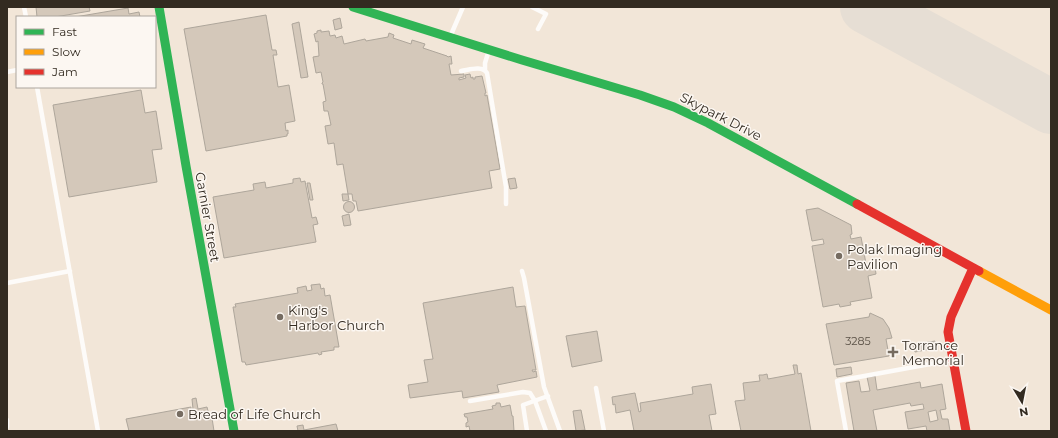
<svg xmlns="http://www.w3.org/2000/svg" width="1058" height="438" viewBox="0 0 1058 438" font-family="Montserrat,sans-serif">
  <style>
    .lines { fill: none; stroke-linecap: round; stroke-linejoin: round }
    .runway { stroke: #e6ded4; stroke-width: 54 }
    .building { fill: #d4c8ba; stroke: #aea69b; fill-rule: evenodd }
    .lane { stroke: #fdfbf9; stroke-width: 4.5 }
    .fast { stroke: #30b455; stroke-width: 9 }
    .slow { stroke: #ff9f0a; stroke-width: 9 }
    .jam { stroke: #e5322d; stroke-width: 9 }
    .poi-dot { fill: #766c61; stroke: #fcf7f2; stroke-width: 1.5 }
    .labels { text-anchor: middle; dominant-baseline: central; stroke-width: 3; stroke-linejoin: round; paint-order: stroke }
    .number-label { font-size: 11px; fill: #5b5247 }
    .street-label { font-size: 13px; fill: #332b21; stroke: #fcf7f2 }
    .poi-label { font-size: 13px; fill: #332b21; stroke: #fcf7f2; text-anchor: start }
  </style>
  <rect width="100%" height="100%" fill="#f2e6d8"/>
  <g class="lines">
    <path class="runway" d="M867,7l184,100"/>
  </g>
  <path class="building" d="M36,7h53l1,4 -35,6h-18z
    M128,8l1,6 10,-2 1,5h-65z
    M266,15l6,35h4l1,5h-4l5,32 11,-2 6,36 -10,2 1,8 2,-1v4h-1v2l-81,15 -22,-122z
    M340,18l2,10 -7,2 -2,-10z
    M299,22l9,55 -7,1 -9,-54z
    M321,30v2l8,-1 1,5 5,-1 1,3 6,-2 2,8 21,-5 1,2 22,-4 1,-4 5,2 -1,3 18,6 1,-4 13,4 -2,4 24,8 1,1 3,-1 1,8h-3l2,11 13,-1v3l-5,1v2l7,-2 -1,-3 5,-1 1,4 2,-1v2h2v-2l7,-1 4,17h-1v3l2,-1 13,74 -11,2 3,17 -134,23 -2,-10h-3l-1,-7h-4l1,6 -6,1 -1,-7h6l-5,-30 -6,1 -3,-22 -6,1 -3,-18 6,-1 -3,-14h-4l-1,-9 3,-1 -3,-17h-1v-1l1,-1 -2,-10 -5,1 -3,-16 6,-1 -1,-15 -2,1 -2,-8 3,-1v-2z
    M141,90l4,23 11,-2 6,38 -10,1 5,32 -88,15 -16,-92z
    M300,178l1,4 4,-1 7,37 4,-1 2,7 -5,1 3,17 -92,16 -11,-61 41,-7 -1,-6 12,-2 1,6 27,-5v-4z
    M515,178l2,10 -7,1 -2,-10z
    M307,183h3l3,17h-3z
    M343.5 207a5.5 5.5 0 1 1 11 0a5.5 5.5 0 1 1-11 0Z
    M818,208l33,17 1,9 -2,1 1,4 10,-2 6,32 8,-2 1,7 -8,2 4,22 -22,4 1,3 -11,2 -1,-3 -16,3 -11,-61 12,-2 -1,-5 -11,2 -6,-31z
    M349,214l2,11 -7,1 -2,-10z
    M320,284l1,5 3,-1 1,8 5,-1 9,52h-5v3l-13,2 1,2 -3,1 -1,-2 -72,12 -1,-3h-3l-9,-55h3l-1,-3 63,-11 -1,-5 9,-2 1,5 5,-1 -1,-5z
    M513,287l3,20 9,-1 11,64h-4l1,2 3,-1 1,6 -40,8 2,7 -36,6 -1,-7 -52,7 -2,-13 20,-3 -4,-22 9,-1 -10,-56z
    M870,313l13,6 6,9 3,10 -6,1 3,17 -55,9 -8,-41 43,-7z
    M597,331l5,30 -30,6 -6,-31z
    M935,341l1,7 -21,4 -2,-7z
    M793,365h4l1,9 3,-1 10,58h-70l-6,-30 10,-1 -2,-17 17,-2 -1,-6h4l4,-1 1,5 27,-5z
    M851,367l1,7 -15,3 -1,-8z
    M875,376l2,14 43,-8 1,6 21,-4 4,25 -6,1 2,9h6l2,12h-23l-1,-5 -18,3 -3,-17 19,-3 -1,-5 -12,2 -1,-3 -37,7 4,21h-23l-8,-48 13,-2 2,11 9,-1 -3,-14zM936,410l2,10 -8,2 -2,-10z
    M711,384l5,30 -7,1 3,16h-78l-4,-21 -14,3 -1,-9 -2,1 -1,-8 23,-4 4,19 2,-1 -1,-8 53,-9 -1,-7z
    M196,398l2,11 9,-2 3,12 2,-1 2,13h-85l-3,-12 65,-12v3l2,-1 -1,-10z
    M496,403h4l1,4 9,-2 2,11h1l1,15h-44l-1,-5 -3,1v-4l2,-1 -1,-5h-2l-1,-3 29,-5 -1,-3 4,-1z
    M581,410l4,20 -9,1 -3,-20z
    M336,424l2,7h-40l-1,-5 6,-1 1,5z"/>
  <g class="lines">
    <path class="lane" d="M24,7l2,10
      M532,7l14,7 -8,15
      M450,37l13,-30
      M485,70v-7l4,-13
      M461,71c8,-1 21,-6 26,2l19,114v17
      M7,72l10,-2
      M37,87l61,344
      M522,271l2,7 20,109 16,44
      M7,283l63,-12
      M596,388l8,43
      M470,401l53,-9 7,1 5,8 11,30
      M7,420v7
      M527,431l-4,-26 25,-9
      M846,431l-9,-50 115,-21"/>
    <path class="fast" d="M159,7l27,159 48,265
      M353,7l169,53 118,35 34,12 34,16 149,81"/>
    <path class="slow" d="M979,271l72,39"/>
    <path class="jam" d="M857,204l122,67
      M966,431l-18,-99 3,-15 22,-49"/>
  </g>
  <g class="poi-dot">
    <circle cx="839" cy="256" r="4"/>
    <circle cx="280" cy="317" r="4"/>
    <path d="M891 346h4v4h4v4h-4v4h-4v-4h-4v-4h4z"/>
    <circle cx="180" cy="414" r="4"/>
  </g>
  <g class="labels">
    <g class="number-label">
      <text x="858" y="341">3285</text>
    </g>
    <g class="street-label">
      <text transform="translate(721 116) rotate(27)">Skypark Drive</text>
      <text transform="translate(208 217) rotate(80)">Garnier Street</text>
    </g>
    <g class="poi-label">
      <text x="847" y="249">Polak Imaging<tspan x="847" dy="15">Pavilion</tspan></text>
      <text x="288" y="310">King's<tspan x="288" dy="15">Harbor Church</tspan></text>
      <text x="902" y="345">Torrance<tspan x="902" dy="15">Memorial</tspan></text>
      <text x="188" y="414">Bread of Life Church</text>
    </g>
  </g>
  <rect width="1058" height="438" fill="none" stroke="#332b21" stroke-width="16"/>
  <rect x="16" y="16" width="140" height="72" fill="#fcf7f2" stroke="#aca59e"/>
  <rect x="24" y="29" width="20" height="6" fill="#30b455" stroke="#aca59e"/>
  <text x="52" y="36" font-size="12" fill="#332b21">Fast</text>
  <rect x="24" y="49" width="20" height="6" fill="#ff9f0a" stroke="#aca59e"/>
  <text x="52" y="56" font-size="12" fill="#332b21">Slow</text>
  <rect x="24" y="69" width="20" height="6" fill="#e5322d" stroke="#aca59e"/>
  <text x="52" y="76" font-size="12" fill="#332b21">Jam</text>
  <g transform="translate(1022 402) rotate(170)" stroke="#fcf7f2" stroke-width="3" paint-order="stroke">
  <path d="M0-3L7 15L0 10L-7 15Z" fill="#332b21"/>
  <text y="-6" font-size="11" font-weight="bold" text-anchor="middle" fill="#332b21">N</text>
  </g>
</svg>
